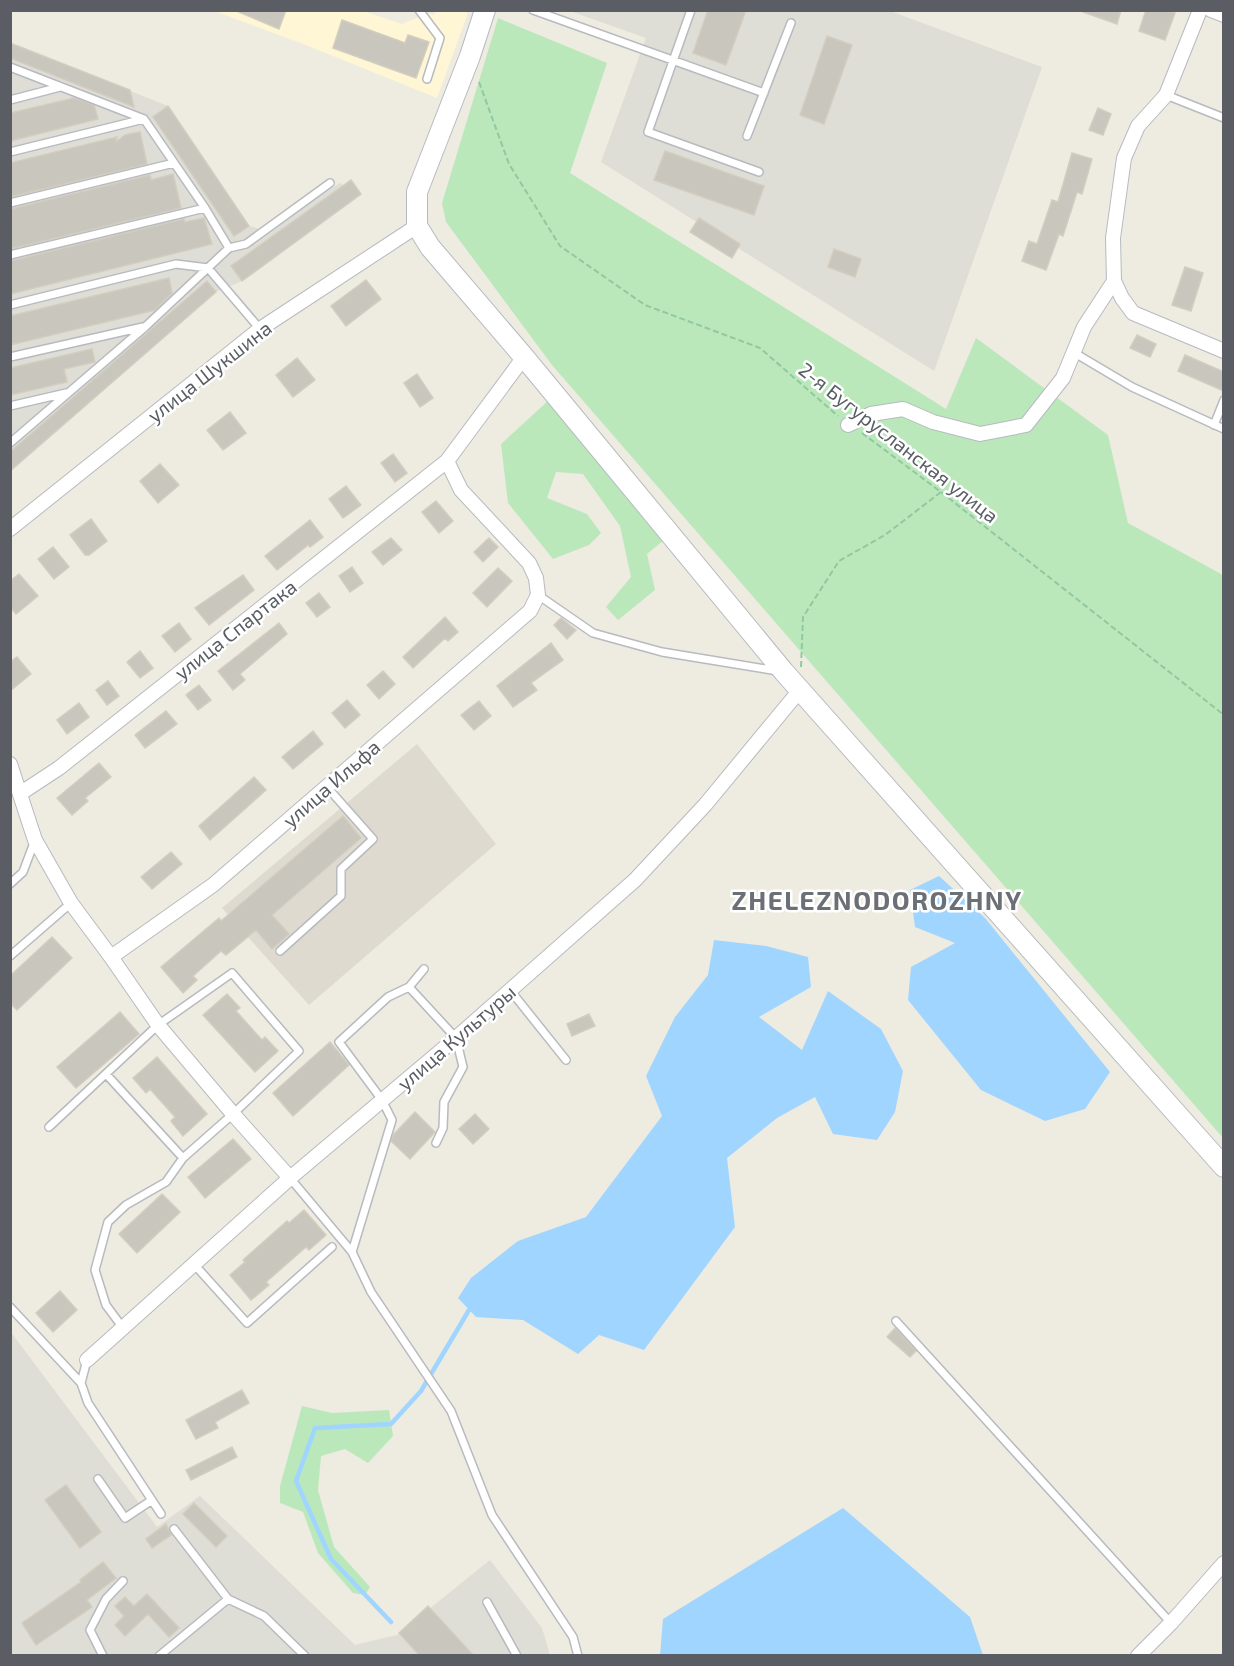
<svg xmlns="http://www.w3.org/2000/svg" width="1234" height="1666" viewBox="0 0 1234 1666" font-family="'Exo 2',sans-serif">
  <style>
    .commercial { fill: #fff6d5 }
    .industrial { fill: #deddd6 }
    .education { fill: #dedad0 }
    .green { fill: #bbe8bb }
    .water { fill: #a0d5ff }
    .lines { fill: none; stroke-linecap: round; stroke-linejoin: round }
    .stream { stroke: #a0d5ff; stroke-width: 4.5 }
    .building { fill: #c9c6be; stroke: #d3cdbf; stroke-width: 1.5 }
    .lane-casing { stroke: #b7babf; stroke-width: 10 }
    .street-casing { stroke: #b7babf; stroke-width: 16 }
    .secondary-casing { stroke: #b7bbc1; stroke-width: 22 }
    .path { stroke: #92c8a1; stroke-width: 2; stroke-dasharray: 6 3; stroke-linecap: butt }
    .lane { stroke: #fff; stroke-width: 7 }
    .street { stroke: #fff; stroke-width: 14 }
    .secondary { stroke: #fff; stroke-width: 20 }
    .labels { text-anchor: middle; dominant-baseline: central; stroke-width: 5; stroke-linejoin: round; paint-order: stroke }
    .street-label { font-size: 20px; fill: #5a5e64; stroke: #fff }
    .district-label { font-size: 26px; font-weight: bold; letter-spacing: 1.5px; fill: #6b7076; stroke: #fff }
  </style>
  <rect width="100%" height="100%" fill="#eeebe1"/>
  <path class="commercial" d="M214,11h149l39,13 26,-11 6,2 2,-4h26l6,2 -31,85 -136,-55z"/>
  <path class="industrial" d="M570,11h320l152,56 -108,304 -333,-209 45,-124z
    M10,43l158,63 81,120 18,5 73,-48 21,11 -119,87 -26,11 -205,179z
    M10,1331l147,196 43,-31 155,149 42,-10 93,-75 52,68 8,27h-539z"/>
  <path class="education" d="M417,744l79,100 -187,161 -87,-97z"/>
  <path class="green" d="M498,18l109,45 -37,110 376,236 30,-71 132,97 20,88 95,52v563l-671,-773 -106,-143 -4,-19z
    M548,401l116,139 -17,14 8,36 -37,30 -12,-13 25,-30 -11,-51 -37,-52 -27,-2 -9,26 40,16 14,19 -12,12 -36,14 -45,-56 -7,-59z
    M302,1406l30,7 57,-3 4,26 -25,27 -23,-14 -24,7 -3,34 16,57 36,40 -5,8 -12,-2 -35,-40 -15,-41 -23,-9v-17z"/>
  <path class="water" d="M939,876l46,42 125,154 -25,37 -40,12 -64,-31 -73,-90 3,-33 44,-24 -40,-16 -5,-37z
    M714,940l52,6 42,11 3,30 -52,30 43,33 26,-59 53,38 22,42 -8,41 -18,28 -44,-6 -18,-37 -38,21 -50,40 8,69 -91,123 -45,-15 -21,19 -55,-34 -47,-3 -18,-19 13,-20 47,-37 68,-24 76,-101 -16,-40 29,-59 33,-42z
    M843,1508l127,109 13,38h-323l3,-36z"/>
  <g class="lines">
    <path class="stream" d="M391,1622l-60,-63 -35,-78 19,-53 76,-4 30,-33 48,-81 6,-2"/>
  </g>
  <path class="building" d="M234,10h52l-7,19z
    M708,10h38l-20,55 -33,-12z
    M1083,10h38l-4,14 -34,-12z
    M1146,10h21l8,3 -10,27 -26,-9z
    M342,20l63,23 3,-8 21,7 -13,36 -83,-30z
    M827,36l25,9 -28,79 -24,-9z
    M10,43l120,47 4,17 -124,-49z
    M74,98l20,7 4,14 -88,22v-28z
    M168,106l81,120 -15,10 -81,-119z
    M1098,108l13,6 -8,21 -14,-5z
    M140,132l7,32 -137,33v-34l107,-26 -1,5 9,-7z
    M665,151l99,35 -10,29 -100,-35z
    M1072,153l20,6 -10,35 -5,-2 -14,44 -4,-2 -13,36 -24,-9 7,-20 8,3 15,-44 6,2z
    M173,174l8,34 -171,41v-40l140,-34 1,5z
    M351,180l10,14 -119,87 -11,-15z
    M204,218l8,26 -202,50v-33l174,-42 1,3z
    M699,218l41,26 -8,14 -42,-26z
    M834,249l27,10 -6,18 -27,-10z
    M1185,267l18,6 -12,38 -19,-6z
    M169,278l3,15 -17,17 -145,35v-29z
    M366,280l15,19 -35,27 -15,-20z
    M207,281l9,11 -206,179v-19z
    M1137,335l19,9 -6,13 -20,-9z
    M92,349l3,13 -31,7 3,13 -57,13v-27z
    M1185,355l39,17v19l-46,-20z
    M297,358l18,22 -22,17 -17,-22z
    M417,374l16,24 -13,9 -16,-24z
    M230,412l16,21 -23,17 -16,-20z
    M393,454l14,19 -12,9 -14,-19z
    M160,464l19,21 -21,18 -18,-22z
    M346,486l15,19 -18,13 -14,-19z
    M436,501l17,20 -14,12 -17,-21z
    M91,519l16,22 -18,14h-4l-15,-20z
    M310,520l13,17 -13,10 -2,-2 -31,25 -12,-14z
    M391,538l11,12 -19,15 -11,-13z
    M489,538l9,9 -15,15 -9,-10z
    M53,547l16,20 -15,12 -16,-20z
    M352,567l11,16 -13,9 -11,-16z
    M498,568l14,13 -25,26 -14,-14z
    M19,574l19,22 -22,18 -6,-7v-26z
    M243,575l11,15 -45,35 -14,-17z
    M319,593l11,14 -13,10 -11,-14z
    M445,617l13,15 -10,9 -3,-3 -32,30 -10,-11z
    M561,618l15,12 -9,9 -13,-14z
    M179,623l12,16 -16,13 -13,-16z
    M279,623l8,11 -47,40 5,6 -12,10 -15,-19z
    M551,643l12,17 -32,23 6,7 -24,17 -16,-21z
    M140,651l13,17 -13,10 -13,-16z
    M17,657l14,17 -21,17v-29z
    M383,671l12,13 -16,15 -12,-14z
    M108,681l11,15 -12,9 -11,-15z
    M199,685l12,15 -13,10 -12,-15z
    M347,700l13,15 -15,13 -13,-15z
    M479,701l12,15 -17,14 -13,-15z
    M79,703l10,14 -22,17 -10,-14z
    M166,711l11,13 -32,24 -10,-13z
    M313,731l10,13 -30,25 -11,-12z
    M99,763l12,14 -26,21 3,3 -16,14 -15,-17z
    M254,777l12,13 -56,50 -11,-14z
    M343,816l18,22 -89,77 17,19 -17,15 -16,-19 -30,25 -5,-4 -28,25 4,4 -14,13 -22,-26 58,-49 2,3z
    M171,852l11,12 -30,25 -11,-12z
    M52,937l20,21 -55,52 -7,-7v-27z
    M227,994l13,14 -4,3 26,29 3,-3 13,14 -23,21 -52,-57z
    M120,1012l19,22 -63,54 -19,-21z
    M589,1014l6,12 -23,10 -5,-12z
    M330,1042l19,23 -56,51 -20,-23z
    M157,1057l50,57 -24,22 -12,-15 4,-4 -25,-28 -4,4 -13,-15z
    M415,1112l20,20 -25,27 -19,-18 3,-7z
    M475,1114l14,15 -16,15 -14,-15z
    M233,1139l18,20 -46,39 -17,-21z
    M162,1194l18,18 -43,41 -18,-19z
    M304,1210l22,25 -17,15 -3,-3 -40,35 3,3 -18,15 -21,-25 15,-13 -2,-2 44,-39 2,2z
    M60,1291l17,19 -24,22 -17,-19z
    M895,1328l21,23 -6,6 -23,-20z
    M242,1390l7,13 -34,19 3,6 -22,11 -10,-19z
    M232,1447l5,10 -46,23 -5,-10z
    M66,1485l35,47 -21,16 -35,-48z
    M194,1503l33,33 -11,11 -33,-33z
    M166,1524l5,11 -19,13 -6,-9z
    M103,1562l13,16 -29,22 5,7 -56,38 -14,-22 59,-41 -1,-2z
    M147,1594l32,34 -10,9 -21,-23 -23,22 -10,-11 9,-9 -9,-10 10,-9 9,9z
    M428,1606l46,50h-54l-21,-23z"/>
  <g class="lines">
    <defs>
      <path id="lane" d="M419,10l21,28 -13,41
        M533,10l231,83
        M691,10l-43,122 111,40
        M10,67l134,52 61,89 24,40 -84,79 -135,116
        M1166,95l58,23
        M10,100l50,-13
        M747,136l44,-113
        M10,152l134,-33
        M10,203l164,-40
        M229,248l17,-4 84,-61
        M10,255l195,-47
        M10,305l166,-41 32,4 52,61
        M1073,352l59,35 92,42
        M10,357l133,-30
        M10,406l56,-13
        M1214,425l10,-25
        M538,595l55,38 69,19 116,19
        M10,884l13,-12 12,-32
        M280,951l61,-55v-27l32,-30 -46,-52
        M10,956l61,-53
        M409,987l47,51 7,29 -19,35 -1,26 -7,15
        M510,990l56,70
        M106,1074l77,84
        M49,1127l109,-102 74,-52 67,78 -66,63 -50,44 -17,24 -40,23 -18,17 -13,48 11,35 17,23
        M290,1178l62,74 19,40 80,119 41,104 81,122 5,19
        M352,1252l40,-132 -10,-20 -43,-58 49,-45 21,-10 15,-18
        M193,1263l54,60 85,-76
        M10,1307l71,76
        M896,1321l275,302
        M87,1360l-6,23 7,20 73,111
        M98,1479l27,39 27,-18
        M174,1529l54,70 36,17 41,40
        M487,1602l30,54
        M103,1656l-13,-26 16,-31 17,-18
        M159,1656l69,-57"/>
      <path id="street" d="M1200,10l-34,85 -28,31 -14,32 -11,80 1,43 8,17 11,15 91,38
        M1211,10l13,5
        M848,425l23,-11 32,-5 30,13 47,12 46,-9 37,-47 21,-51 30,-46
        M10,529l250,-200 157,-103
        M10,764l25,76 36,63 40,54 47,68 75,89 57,64
        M21,793l38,-25 388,-307
        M111,957l102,-72 317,-274 8,-16 -2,-17 -7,-15 -68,-73 -14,-29 77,-104
        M87,1360l203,-182 166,-140 179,-158 70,-75 95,-115
        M1138,1656l33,-33 53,-60"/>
      <path id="secondary" d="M485,10l-15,46 -53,136v34l13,21 94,110 260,315 440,495"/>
    </defs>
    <use href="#lane" class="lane-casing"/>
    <use href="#street" class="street-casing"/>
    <use href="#secondary" class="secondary-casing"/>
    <path class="path" d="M479,82l30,82 51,82 85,59 115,43 78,68
      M862,433l79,59 283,223
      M801,667l2,-50 36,-56 46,-26 56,-43"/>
    <use href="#lane" class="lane"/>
    <use href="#street" class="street"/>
    <use href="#secondary" class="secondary"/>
  </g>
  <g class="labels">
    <g class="street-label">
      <text transform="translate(209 371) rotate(-38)">улица Шукшина</text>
      <text transform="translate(899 442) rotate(38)">2-я Бугурусланская улица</text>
      <text transform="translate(235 629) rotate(-38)">улица Спартака</text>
      <text transform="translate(331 783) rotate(-41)">улица Ильфа</text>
      <text transform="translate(456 1037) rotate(-41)">улица Культуры</text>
    </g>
    <g class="district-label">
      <text x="877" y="899">ZHELEZNODOROZHNY</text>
    </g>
  </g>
  <rect width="1234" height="1666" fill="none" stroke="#5a5e64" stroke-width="24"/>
</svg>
